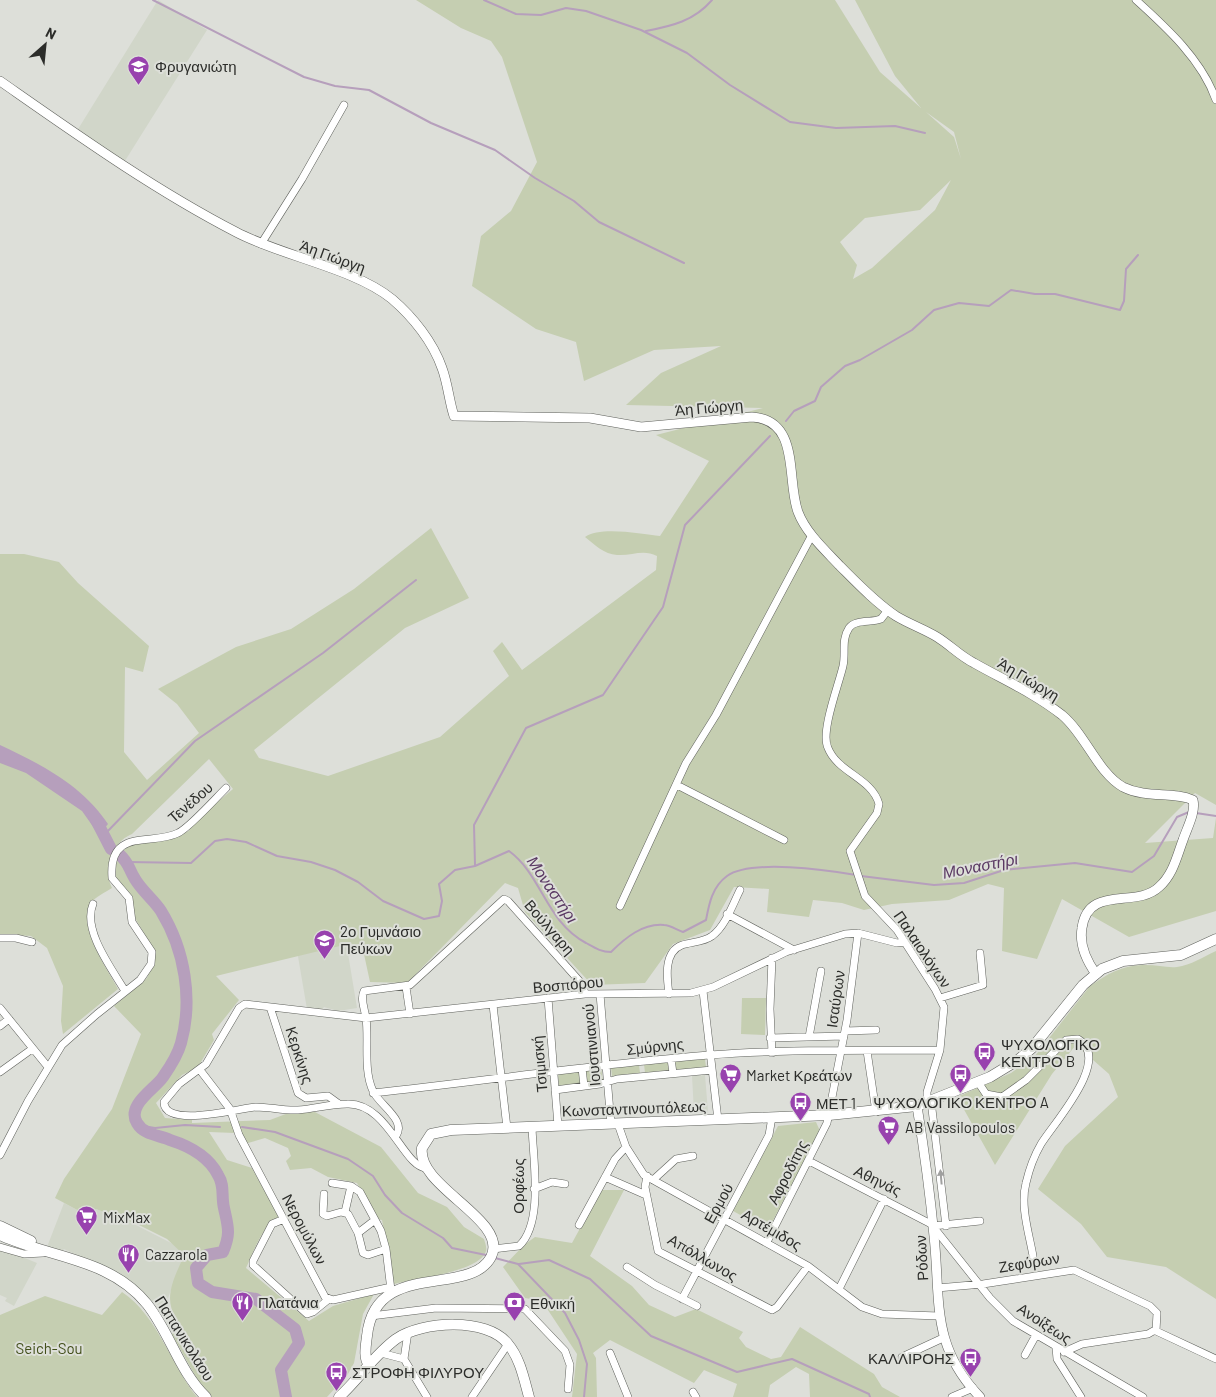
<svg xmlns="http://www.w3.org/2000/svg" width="1216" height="1397" viewBox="0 0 1216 1397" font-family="Barlow,sans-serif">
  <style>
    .built { fill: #d1d6c9 }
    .green { fill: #c5ceb1; fill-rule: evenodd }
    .water { fill: #b69fbc }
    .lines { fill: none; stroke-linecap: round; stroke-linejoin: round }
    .stream { stroke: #b69fbc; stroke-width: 2 }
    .river { stroke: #b69fbc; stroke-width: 12 }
    .minor-casing { stroke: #5f615c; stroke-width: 8 }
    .tertiary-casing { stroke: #5f615c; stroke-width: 10 }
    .secondary-casing { stroke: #5f615c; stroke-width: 11 }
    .minor { stroke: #fff; stroke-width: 7 }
    .tertiary { stroke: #fff; stroke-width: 9 }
    .secondary { stroke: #fff; stroke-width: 10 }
    .oneway { fill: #a0a09f }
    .labels { text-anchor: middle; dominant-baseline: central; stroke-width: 4; stroke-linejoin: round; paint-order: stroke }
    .poi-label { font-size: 15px; fill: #2c2d2a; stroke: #dddfd9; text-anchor: start }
    .street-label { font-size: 15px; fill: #2c2d2a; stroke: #dddfd9 }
    .park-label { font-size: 15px; fill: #424f1a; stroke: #dddfd9 }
    .water-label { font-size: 16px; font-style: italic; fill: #5a3963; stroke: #dddfd9 }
  </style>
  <rect width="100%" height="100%" fill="#dddfd9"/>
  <path class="built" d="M158,0l49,30 -84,134 -48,-30z
    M288,898l53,13 16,97 -19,3 -14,-4 -3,4 -14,-2z
    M705,1075l3,37h-14l-2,-36z
    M64,1203l17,9 15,-3 30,11 51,26 7,9 -20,54 -62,-42 -38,-18 -3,3 -14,-5z
    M0,1248l37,15 -23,43 -9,-5 2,-3 -7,-3z"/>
  <path class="green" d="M416,0h419l45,72 41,36 -26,-32 -40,-76h361v805l-21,-12 -50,50 68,-5 3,-20v93l-87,26 -67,-38 -25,60 -35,-8 2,-63 -16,-4 -39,16 -57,4 -28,6 -22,-7 -29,-3 -4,17 -42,-5 2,-23 -35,-2 -24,43 -37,14 -28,39 -53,2 -67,-73 -7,-24 -13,-5 -98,100 -37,-1 -8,-37 -14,-1 -132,32 23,24 -27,34 2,6 -16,27 -16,8 -26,28 9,15 27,2v3l78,-3 21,-8 22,-1 68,36 37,46 29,14 17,20 20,12c1,4 3,8 2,12 -6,21 -73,28 -92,33l-12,-64 -5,-1 -20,-36 -29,-6 -17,-9 -21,2 -4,-9 5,-5 -3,-8 -23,-10 -17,5 -10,-4 -3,-6 -26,-1 18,28 25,8 27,49c-16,7 -26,36 -33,51l63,53 24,-15 41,-12 -11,20 -9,49 -6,11 -21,23h-115l-14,-16 -26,-47 5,-6 -3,-4 2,-6c-14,-21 0,-43 8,-63l-17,-16 -28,-14 -43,-16 -15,3 -26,-14 9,-19 48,-70 29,-75 -27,-28 33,-28 8,-21v-5l-20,-34 -6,-26 -13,-14v-22l17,-13 56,-12 1,-6 43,-36 -24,-30 -77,75c-20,8 -30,35 -20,54 -6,4 -18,9 -21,16 -14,24 16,64 27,85l-55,45 -2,-13 2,-35 -16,-38 -16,-12 -31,-2v-380h24l35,8 19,21 71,63 -6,26 -18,-5 -1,85 23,28 52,-47 -22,-29 -19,-15 78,-42 55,-18 63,-40 77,-61 38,70 -64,30 -151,122 5,8 69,18 112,-39 69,-61 -16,-25 9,-9 20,28 134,-100 1,-14c-14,-7 -25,0 -40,-1 -13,-1 -22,-10 -32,-18 15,-11 57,-3 75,-1l49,-75 -53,-26 107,-27 -137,-3 35,-32 60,-27 -67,4 -70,31 -8,-39 -40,-13 -64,-43 9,-50 30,-25 26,-49 -35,-105 -11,-16 -30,-13zM926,112l28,20 7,27 -7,-22zM951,180l-16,30 -63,58 -19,11 4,-14 -17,-23 25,-24 55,-8z
    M1216,951v348l-50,-32 -59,-10 -26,-33 -43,-35 27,-43 53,-49 -9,-23 -33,-29 -24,29 -57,91 -38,-68 54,-24 24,-17 55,-70c17,-12 34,-22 56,-21 11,0 21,3 31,2 14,-2 26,-10 39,-16z
    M742,998h24l-1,37 -24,-1z
    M705,1059l1,8 -30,3 -2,-9z
    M668,1062l1,8 -24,3 -1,-9z
    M639,1065l1,8 -28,3 -1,-9z
    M601,1068l2,13 -17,2 -1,-13z
    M580,1070l1,13 -22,3 -1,-13z
    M816,1122l4,9 -52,99 -35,-19 45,-85z
    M601,1190h23l-34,66 42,30 17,19 26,12 21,-8 47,23 -4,6 7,9 25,12 10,-2 19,-30 74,47 8,13 18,10h-90l-1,-23 -13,-7 -26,18 -2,12h-35l4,-13 -33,-14 -10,13 -84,-43 -17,13 3,5 1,39h-25l5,-43 -35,-53 -17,-3 -22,-31 21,-22 11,-8 37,6z
    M122,1292c36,24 48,72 75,105h-197v-82l45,-19 57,19z"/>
  <path class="water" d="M0,745c41,19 83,41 108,79l-9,11 -17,-24 -56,-38 -26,-10z"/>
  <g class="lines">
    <path class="stream" d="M153,0l151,77 31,9 34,4 62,33 64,27 40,28 39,23 25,21 85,41
      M484,0l32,14 25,1 25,-7 20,3 55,19 46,23 43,32 60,37 46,6 59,-2 30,7
      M646,31c26,-5 48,-10 66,-31
      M786,421l8,-10 21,-10 6,-14 24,-21 15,-6 52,-30 22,-20 25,-7 30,3 22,-16 24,4h20l65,16 4,-9 2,-32 12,-14
      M1196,813l20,3
      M105,834l90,-93 128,-88 93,-73
      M128,862l63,1 24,-22 12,-2 19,3 31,14 34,6 24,8 23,12 25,19 41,18 15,-3 3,-15 -3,-17 16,-14 20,-4 34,-15c33,24 37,71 77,92 9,5 15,9 25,9 14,-14 32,-29 53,-27 6,0 13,5 19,7l23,-12c3,-16 6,-33 21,-44 24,-17 100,-6 129,-1
      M475,865l-1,-40 52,-97 77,-33 60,-88 22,-82 85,-89
      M861,876l73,9 30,-2 40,-13 71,-7 57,9 22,-16 23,-39 12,-5
      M137,1125l18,3 30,-3 35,2
      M242,1127l33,5 73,27 25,17 12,19 17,18 41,25 9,10 34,7
      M495,1258l23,6 47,49 14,27 8,24 -3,33
      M519,1264l30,-4 41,19 61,57 86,36 55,-13 77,35 1,3"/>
    <path class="river" d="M94,816l17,33
      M119,854c11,10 9,14 16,25 7,12 19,21 26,32 24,39 32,89 20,132 -3,11 -11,24 -18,34 -8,12 -37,28 -26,46 7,12 22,12 33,17 19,6 39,17 48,35 7,11 3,21 6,33 4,19 7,25 -1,44l-16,3 -11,13 2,15 14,9 44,7 39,30 4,14 -18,27 5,27"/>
    <defs>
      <path id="minor" d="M1136,0c31,28 66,60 80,100
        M261,244l41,-65 42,-74
        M888,610l-7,9c-10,4 -26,0 -32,9 -8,12 -3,25 -6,38 -4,18 -23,66 -15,82 10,25 44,30 51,56l-2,9 -27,38 15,45 32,34 38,59 9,18 -4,43 -13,42v11
        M677,785l107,55
        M93,904c-11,26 19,65 32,87
        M620,906l66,-143 30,-48 96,-180
        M727,914l67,36
        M0,938h16l16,4
        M772,958l-2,51 2,44
        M406,987l4,27
        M703,991l15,129
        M600,994l11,130
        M669,994c-2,-15 -6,-42 13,-49 10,-3 22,-3 30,-9 13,-9 21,-32 28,-46
        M548,998l10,128
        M940,998l43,-13 -3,-32
        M493,1005l14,123
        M0,1008l48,59
        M271,1010l27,83 8,5 22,-2 11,8
        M0,1026l9,-7
        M845,1031l31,-1
        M809,1037l12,-66
        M770,1038l74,-2
        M867,1051l9,61
        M671,1059l2,14
        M582,1068l2,18
        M200,1070l30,39 9,26 86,162 8,3 58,-13
        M0,1072l32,-23
        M978,1082l8,12 16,3 24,-17 40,-40 12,-1c35,20 -25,85 -37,105 -7,12 -12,26 -15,39 -6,23 3,50 7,73
        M555,1090l45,-6 17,-5 95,-9
        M373,1093c112,-12 223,-29 336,-38 77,-6 154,-4 231,-5
        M931,1101l15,125
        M618,1124l8,23 18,28 164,91 54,41 20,7 57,2
        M396,1136c11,-16 -17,-31 -23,-45 -10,-21 -4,-51 -7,-73 -1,-8 -6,-19 -2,-27l46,-6 94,-86 4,2 75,84 2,9
        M0,1155l28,-54 34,-56 35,-31 43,-34 11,-16 1,-12 -20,-30 -3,-24 -17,-20c-4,-51 40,-32 66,-45 11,-5 37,-34 48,-45
        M809,1161l122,63 59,74 23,23 130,76
        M427,1168c-23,1 -39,-66 -80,-64 -17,0 -33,5 -49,6 -14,1 -28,-3 -42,-3 -16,1 -92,22 -92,-5l15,-18 27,-20 33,-56 6,-4 121,14 219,-24 106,-1 22,-6 73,-35 59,-18 13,-1
        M647,1176l-2,11 13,64 114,59 5,-3 31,-41
        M605,1177l41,18
        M653,1180l23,-21 17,-3
        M332,1183l19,3 9,6 21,39 5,18 5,41
        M534,1189l18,-7 13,2
        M324,1194l-1,20 4,2 14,-4 7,2 10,19 5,20 5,2 18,-6
        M345,1212l6,-26
        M284,1219l-12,5 -19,37v4l54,49 6,-2 16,-13
        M579,1225l36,-66 11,-12
        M933,1226l47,-5
        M358,1233l17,-13
        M767,1242l60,-119 20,-103 11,-87 39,10 8,-1
        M0,1247l24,7 19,-1
        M493,1249l26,-3c25,-23 14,-87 13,-119
        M627,1267l28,18 42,21
        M937,1288l46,-4 91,-14 76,36 7,7 -1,18 60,28
        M839,1289l45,-90
        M682,1299l87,-164 3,-18
        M371,1316l65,-8 89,1 40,42 5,14 -2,24
        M408,1332l-4,27 23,38
        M1056,1348l1,11 24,38
        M1064,1352l18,-8 66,-10 7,-4
        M381,1353l23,6
        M610,1353l18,44
        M1025,1355l11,-20
        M902,1357l41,-19
        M693,1392l3,5
        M472,1397l36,-53
        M952,1397l21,-9"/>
      <path id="tertiary" d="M0,81c76,53 153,108 236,151 45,24 118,36 156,67 21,18 41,43 50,69 6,16 7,33 12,48l136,2 51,9 111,-10c49,3 34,63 46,95 8,21 27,38 42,54 17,17 36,37 56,50 13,8 28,13 41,21 13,8 23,19 37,26 30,17 60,30 88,52 23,19 36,58 61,72 24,12 50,4 70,13 3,12 -6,28 -10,40 -6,16 -10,35 -24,47 -23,22 -71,-3 -77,41 -3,17 4,32 14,46
        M917,1106c7,43 13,87 17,130 7,64 -4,109 46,161"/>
      <path id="secondary" d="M0,1226l31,15
        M0,1235c50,23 110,23 147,69 23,29 32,67 59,93
        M369,1365c-6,-7 -3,-20 -2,-29 8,-78 102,-38 124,-79 19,-37 -75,-70 -69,-109l9,-14 20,-4 378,-15 88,-9 73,-29 28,-17 14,-12 51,-63 19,-16 21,-8 58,-6 35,-16
        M339,1397c20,-18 35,-42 57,-58 26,-18 91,-22 112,5 12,14 16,35 21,53"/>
    </defs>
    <use href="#minor" class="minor-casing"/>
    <use href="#tertiary" class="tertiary-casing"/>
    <use href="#secondary" class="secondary-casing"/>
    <use href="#minor" class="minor"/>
    <use href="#tertiary" class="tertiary"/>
    <use href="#secondary" class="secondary"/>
  </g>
  <defs><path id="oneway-solid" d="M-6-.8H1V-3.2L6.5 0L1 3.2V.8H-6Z" transform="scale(1.25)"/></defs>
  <use class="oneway" href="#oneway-solid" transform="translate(941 1177) rotate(-95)"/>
  <defs>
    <symbol id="school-pin" viewBox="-11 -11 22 30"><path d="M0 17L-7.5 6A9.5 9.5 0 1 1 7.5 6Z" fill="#9842ae" stroke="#dddfd9"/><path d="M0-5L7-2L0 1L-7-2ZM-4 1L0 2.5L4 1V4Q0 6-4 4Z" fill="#fff"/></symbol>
    <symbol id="bus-pin" viewBox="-11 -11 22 30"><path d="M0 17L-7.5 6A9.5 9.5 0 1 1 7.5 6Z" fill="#9842ae" stroke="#dddfd9"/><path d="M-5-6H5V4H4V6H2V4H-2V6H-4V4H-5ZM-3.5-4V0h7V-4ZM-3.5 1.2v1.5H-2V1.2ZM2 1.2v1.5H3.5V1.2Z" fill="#fff"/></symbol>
    <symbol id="supermarket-pin" viewBox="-11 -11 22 30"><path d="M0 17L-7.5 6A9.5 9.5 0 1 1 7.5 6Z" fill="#9842ae" stroke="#dddfd9"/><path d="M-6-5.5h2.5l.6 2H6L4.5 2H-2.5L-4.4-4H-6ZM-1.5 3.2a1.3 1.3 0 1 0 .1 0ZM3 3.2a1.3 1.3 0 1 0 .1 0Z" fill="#fff"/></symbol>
    <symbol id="restaurant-pin" viewBox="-11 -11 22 30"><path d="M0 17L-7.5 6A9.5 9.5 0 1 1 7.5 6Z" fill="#9842ae" stroke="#dddfd9"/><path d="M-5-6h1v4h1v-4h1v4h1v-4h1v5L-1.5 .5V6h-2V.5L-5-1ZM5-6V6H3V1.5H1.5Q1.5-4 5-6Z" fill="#fff"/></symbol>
    <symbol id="bank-pin" viewBox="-11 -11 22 30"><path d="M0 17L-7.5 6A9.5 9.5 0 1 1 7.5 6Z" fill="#9842ae" stroke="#dddfd9"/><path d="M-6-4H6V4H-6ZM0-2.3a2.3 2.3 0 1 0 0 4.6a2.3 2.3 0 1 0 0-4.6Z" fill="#fff"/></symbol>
  </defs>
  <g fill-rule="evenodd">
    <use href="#school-pin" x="126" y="54" width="25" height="34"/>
    <use href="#school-pin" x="312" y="928" width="25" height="34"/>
    <use href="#bus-pin" x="972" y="1040" width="25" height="34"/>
    <use href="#bus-pin" x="948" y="1062" width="25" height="34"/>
    <use href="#supermarket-pin" x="718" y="1062" width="25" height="34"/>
    <use href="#bus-pin" x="788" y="1090" width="25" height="34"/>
    <use href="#supermarket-pin" x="876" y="1114" width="25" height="34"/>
    <use href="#supermarket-pin" x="74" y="1204" width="25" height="34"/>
    <use href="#restaurant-pin" x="116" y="1242" width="25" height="34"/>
    <use href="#restaurant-pin" x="230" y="1290" width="25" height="34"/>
    <use href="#bank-pin" x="502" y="1290" width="25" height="34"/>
    <use href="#bus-pin" x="958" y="1346" width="25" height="34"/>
    <use href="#bus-pin" x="324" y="1360" width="25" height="34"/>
  </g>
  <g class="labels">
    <g class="poi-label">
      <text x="155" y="66">Φρυγανιώτη</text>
      <text x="340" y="931">2ο Γυμνάσιο<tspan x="340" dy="17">Πεύκων</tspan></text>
      <text x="1001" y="1044">ΨΥΧΟΛΟΓΙΚΟ<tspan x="1001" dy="17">ΚΕΝΤΡΟ B</tspan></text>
      <text x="746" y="1075">Market Κρεάτων</text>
      <text x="961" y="1102" text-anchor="middle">ΨΥΧΟΛΟΓΙΚΟ ΚΕΝΤΡΟ A</text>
      <text x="816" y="1103">ΜΕΤ 1</text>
      <text x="905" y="1127">AB Vassilopoulos</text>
      <text x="103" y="1217">MixMax</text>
      <text x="145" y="1254">Cazzarola</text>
      <text x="258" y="1302">Πλατάνια</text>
      <text x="530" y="1303">Εθνική</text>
      <text x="954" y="1358" text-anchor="end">ΚΑΛΛΙΡΟΗΣ</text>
      <text x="352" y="1372">ΣΤΡΟΦΗ ΦΙΛΥΡΟΥ</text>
    </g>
    <g class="street-label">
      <text transform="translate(333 256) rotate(20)">Άη Γιώργη</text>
      <text transform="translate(709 407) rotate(-5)">Άη Γιώργη</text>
      <text transform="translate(1029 679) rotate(31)">Άη Γιώργη</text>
      <text transform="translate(190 802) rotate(-41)">Τενέδου</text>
      <text transform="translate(550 927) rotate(49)">Βούλγαρη</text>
      <text transform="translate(923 949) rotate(56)">Παλαιολόγων</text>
      <text transform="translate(568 984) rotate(-5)">Βοσπόρου</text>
      <text transform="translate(835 999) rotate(-82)">Ισαύρων</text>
      <text transform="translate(591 1045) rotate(-95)">Ιουστινιανού</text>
      <text transform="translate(655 1046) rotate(-6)">Σμύρνης</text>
      <text transform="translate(300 1055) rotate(72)">Κερκίνης</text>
      <text transform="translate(539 1064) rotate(-95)">Τσιμισκή</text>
      <text transform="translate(634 1108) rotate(-2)">Κωνσταντινουπόλεως</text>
      <text transform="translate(787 1172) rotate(-63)">Αφροδίτης</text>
      <text transform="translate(878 1180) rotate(26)">Αθηνάς</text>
      <text transform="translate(518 1186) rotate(-90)">Ορφέως</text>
      <text transform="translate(718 1203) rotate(-61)">Ερμού</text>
      <text transform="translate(305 1229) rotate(62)">Νερομύλων</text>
      <text transform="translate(772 1229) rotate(30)">Αρτέμιδος</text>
      <text transform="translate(703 1257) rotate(30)">Απόλλωνος</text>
      <text transform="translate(921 1258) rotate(-93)">Ρόδων</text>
      <text transform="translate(1029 1262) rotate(-9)">Ζεφύρων</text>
      <text transform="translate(1045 1323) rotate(33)">Ανοίξεως</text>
      <text transform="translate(185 1338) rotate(58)">Παπανικολάου</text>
    </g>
    <g class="park-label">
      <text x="49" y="1348">Seich-Sou</text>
    </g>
    <g class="water-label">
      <text transform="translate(980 865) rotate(-11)">Μοναστήρι</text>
      <text transform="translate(553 889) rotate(56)">Μοναστήρι</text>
    </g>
  </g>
  <g transform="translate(45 45) rotate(27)" stroke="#dddfd9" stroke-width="4" paint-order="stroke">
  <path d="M0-4L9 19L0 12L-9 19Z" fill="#2c2d2a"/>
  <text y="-8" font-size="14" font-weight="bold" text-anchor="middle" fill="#2c2d2a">N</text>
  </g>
</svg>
